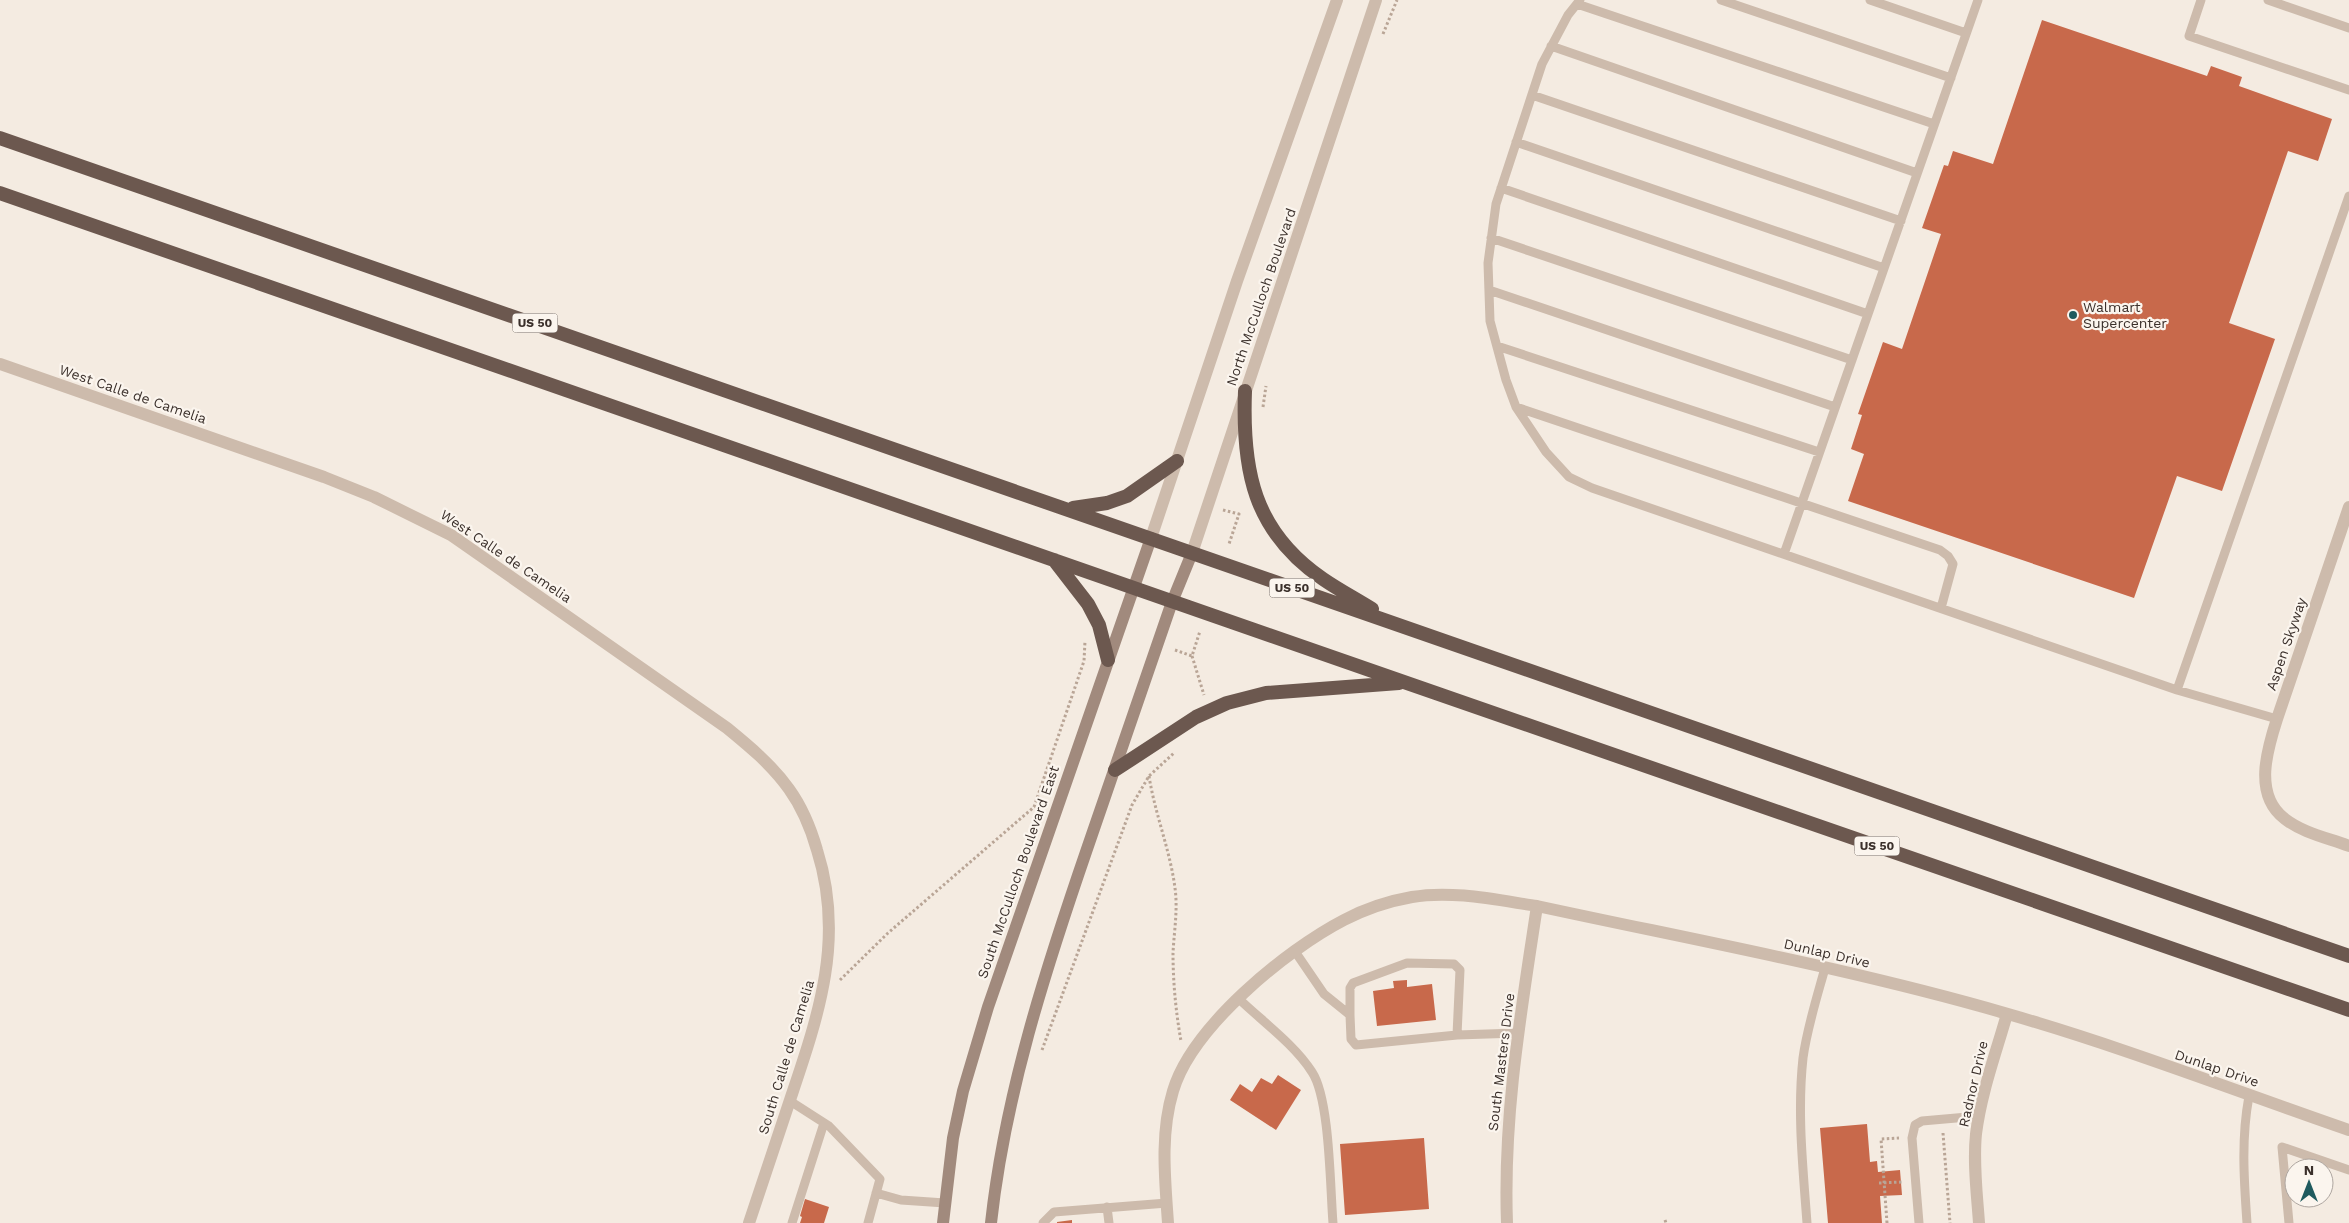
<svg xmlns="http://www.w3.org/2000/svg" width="2349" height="1223" viewBox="0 0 2349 1223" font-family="'Work Sans',sans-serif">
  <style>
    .building { fill: #c8694b }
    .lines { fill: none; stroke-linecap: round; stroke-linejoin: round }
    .path { stroke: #b9a596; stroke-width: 3; stroke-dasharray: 2.5 2.5; stroke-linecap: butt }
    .service { stroke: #cdbbac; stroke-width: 9 }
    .minor { stroke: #cdbbac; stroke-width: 12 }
    .tertiary { stroke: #cdbbac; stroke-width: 12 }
    .secondary { stroke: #a18a7d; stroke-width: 12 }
    .trunk { stroke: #6c584f; stroke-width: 14 }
    .poi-dot { fill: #1f5a5e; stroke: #fbf5ee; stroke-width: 2 }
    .labels { text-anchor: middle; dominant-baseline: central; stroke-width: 4.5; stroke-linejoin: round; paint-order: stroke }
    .shield { fill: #fbf5ee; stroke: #756b66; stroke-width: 1 }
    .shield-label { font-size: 12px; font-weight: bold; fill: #3b302b }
    .street-label { font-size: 14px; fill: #3b302b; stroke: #fbf5ee }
    .poi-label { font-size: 14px; fill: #3b302b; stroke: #fbf5ee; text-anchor: start }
  </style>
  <rect width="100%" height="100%" fill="#f4ebe1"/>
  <path class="building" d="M2042,20l165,56 4,-10 31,11 -3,9 93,33 -14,42 -30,-10 -59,172 46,16 -53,152 -45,-15 -43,122 -286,-97 16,-47 -13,-5 11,-34 -4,-1 25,-72 19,7 39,-115 -19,-6 22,-63 4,1 5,-15 40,13z
    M1407,980v7l25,-3 4,36 -59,6 -4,-35 21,-3 -1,-7z
    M1278,1075l23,15 -25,40 -46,-30 10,-16 12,8 9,-14 11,6z
    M1867,1124l3,38 7,-1 1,11 22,-2 2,25 -22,1 2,27h-54l-8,-95z
    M1424,1138l5,71 -84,6 -5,-71z
    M805,1199l24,8 -5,16h-24l2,-6 -2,-1z
    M1072,1220v3h-15v-1z"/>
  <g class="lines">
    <path class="path" d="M1383,34l14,-34
      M1263,407l3,-21
      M1223,510l16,4 -10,30
      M1175,650l17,6 8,-25
      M1192,656l12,39
      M1149,776c6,38 21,74 26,112 3,22 -1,44 -2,65 0,30 3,60 8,88
      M840,980l48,-47 146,-126 50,-146 1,-20
      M1042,1050l90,-245 17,-29 25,-23
      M1943,1133l7,90
      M1879,1183l23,-1
      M1665,1220l1,3
      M1887,1223l-6,-84 18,-1"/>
    <path class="service" d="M1580,0l-12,15 -26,49 -46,140 -8,59 2,58 16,59 10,27 30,45 23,25 23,11 585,202 100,29
      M1721,0l230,78
      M1870,0l96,33
      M2201,0l-12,36 160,54
      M2268,0l81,28
      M1577,4l357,120
      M1551,46l366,127
      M1532,95l369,126
      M1516,142l368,126
      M1501,188l367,126
      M1491,238l361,122
      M1489,290l346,117
      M1497,346l322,106
      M1516,407l424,143 8,6 5,8 -12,44
      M1784,554l194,-554
      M2177,690l172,-494
      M1294,950l30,44 26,21v-27l3,-5 54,-20 47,1 6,6 -3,65 61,-2
      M1239,999c23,22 56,46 73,73 18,27 18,115 21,151
      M1350,1015l1,24 5,6 101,-10
      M790,1101l39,25 51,53 -12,44
      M876,1193l25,7 44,3
      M1107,1207l2,16
      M792,1223l32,-100
      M1043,1223l11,-11 113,-9
      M1807,1223c-4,-55 -10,-110 -4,-165 4,-30 14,-61 22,-90
      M1919,1223l-7,-85 3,-13 7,-4 57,-5
      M2247,1223c-3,-43 -6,-84 2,-127
      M2289,1223l-7,-76 67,23"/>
    <path class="minor" d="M0,364l324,113 50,20 77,38 276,193c22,18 45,37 62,61 13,18 22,40 28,61 28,88 2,164 -26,247 -14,42 -28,84 -42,126
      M2349,507l-72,212c-10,31 -24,76 8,100 18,14 43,19 64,27
      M1168,1223c-3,-44 -8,-89 5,-132 19,-64 113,-141 171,-171 21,-11 45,-19 68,-23 40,-7 85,3 125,9 157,34 316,63 471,108 115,33 228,77 341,116
      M1507,1223c-4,-107 14,-211 30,-317
      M1979,1223c-2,-29 -6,-60 -3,-89 5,-41 20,-81 31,-120"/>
    <path class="tertiary" d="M1151,538l86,-257 100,-281
      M1192,553l184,-553"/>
    <path class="secondary" d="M943,1223l10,-85 10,-47 25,-84 163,-469
      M991,1223c14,-128 54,-252 96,-374 28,-82 57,-164 85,-247l20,-49"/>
    <path class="trunk" d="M0,138l2349,818
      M0,193c782,274 1566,545 2349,817
      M1245,391c-3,79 8,140 78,188 16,11 33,20 49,30
      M1073,508l34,-5 20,-7 50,-35
      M1054,560l34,44 11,21 9,35
      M1115,770l81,-53 31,-14 39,-10 133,-10"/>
  </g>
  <circle class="poi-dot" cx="2073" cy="315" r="5"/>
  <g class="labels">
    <g class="shield">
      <rect x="512.5" y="313.5" width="45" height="19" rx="4"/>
      <rect x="1269.5" y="578.5" width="45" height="19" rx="4"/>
      <rect x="1854.5" y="836.5" width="45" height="19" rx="4"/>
    </g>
    <g class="shield-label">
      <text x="535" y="323">US 50</text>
      <text x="1292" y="588">US 50</text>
      <text x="1877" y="846">US 50</text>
    </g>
    <g class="street-label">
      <text transform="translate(1261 297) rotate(-71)">North McCulloch Boulevard</text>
      <text transform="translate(133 394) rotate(19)">West Calle de Camelia</text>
      <text transform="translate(506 556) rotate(34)">West Calle de Camelia</text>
      <text transform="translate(2286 644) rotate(-71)">Aspen Skyway</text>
      <text transform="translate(1018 872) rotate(-71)">South McCulloch Boulevard East</text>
      <text transform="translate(1827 953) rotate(13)">Dunlap Drive</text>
      <text transform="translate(786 1057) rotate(-73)">South Calle de Camelia</text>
      <text transform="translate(1501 1062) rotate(-83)">South Masters Drive</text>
      <text transform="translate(2217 1068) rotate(19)">Dunlap Drive</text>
      <text transform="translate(1973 1084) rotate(-77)">Radnor Drive</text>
    </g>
    <g class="poi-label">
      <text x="2083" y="307">Walmart<tspan x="2083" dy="16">Supercenter</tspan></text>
    </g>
  </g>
  <g transform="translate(2309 1183)"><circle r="24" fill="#fbf5ee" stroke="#aea6a0"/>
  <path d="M0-4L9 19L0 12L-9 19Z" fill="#1f5a5e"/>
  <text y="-8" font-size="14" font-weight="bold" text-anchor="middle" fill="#3b302b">N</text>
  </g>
</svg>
